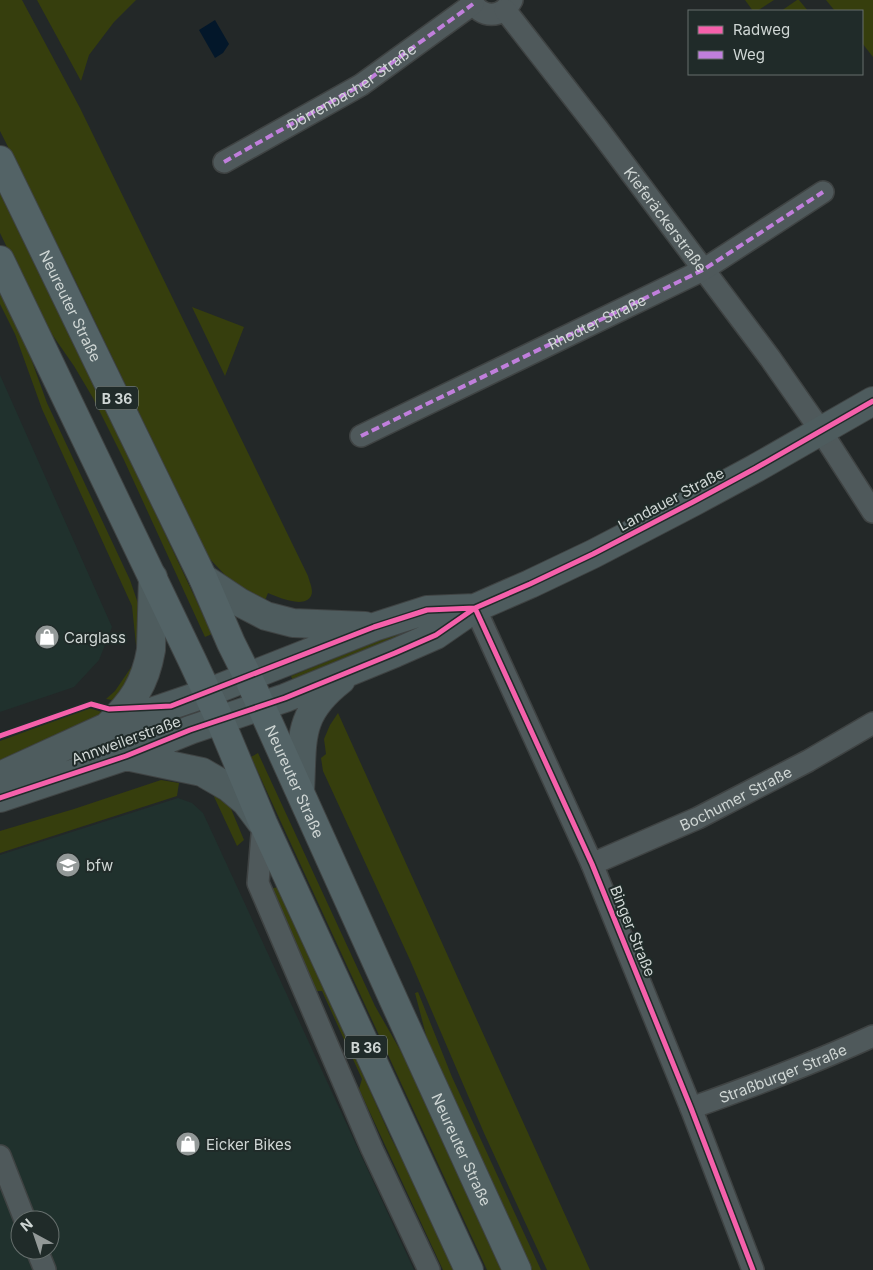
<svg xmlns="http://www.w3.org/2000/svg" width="873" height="1270" viewBox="0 0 873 1270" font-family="Inter,sans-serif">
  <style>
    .built { fill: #20312d; fill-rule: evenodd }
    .green { fill: #363e0d }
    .water { fill: #03172a }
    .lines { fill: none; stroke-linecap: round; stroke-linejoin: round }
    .street-casing { stroke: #3f4343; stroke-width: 24 }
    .secondary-casing { stroke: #3f4343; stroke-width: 30 }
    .primary-casing { stroke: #3f4343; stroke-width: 30 }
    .street { stroke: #4f595b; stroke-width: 21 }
    .secondary { stroke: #4e5c5e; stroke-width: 28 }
    .primary { stroke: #536366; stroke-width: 28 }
    .quiet { stroke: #c07fdc; stroke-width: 4; stroke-dasharray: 8 4; stroke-linecap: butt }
    .cycleway-casing { stroke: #202b29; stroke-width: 8 }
    .cycleway { stroke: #f560ab; stroke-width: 5 }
    .labels { text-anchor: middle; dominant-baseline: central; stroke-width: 4; stroke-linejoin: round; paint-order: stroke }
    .shield { fill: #202b29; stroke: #9aa3a1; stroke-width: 1 }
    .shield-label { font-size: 14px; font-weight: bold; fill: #cfd6d4 }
    .street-label { font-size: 15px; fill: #cfd6d4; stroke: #202b29 }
    .poi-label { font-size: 15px; fill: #cfd6d4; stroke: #202b29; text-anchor: start }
  </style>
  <rect width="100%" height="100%" fill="#232828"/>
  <path class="built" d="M0,375l112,252 -13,33 -25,27 -74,25z
    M178,798l14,5 11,10 211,457h-414v-415zM20,1220h30v30h-30z"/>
  <path class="green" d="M0,0h22l58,108 228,468c1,5 6,14 3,20 -7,13 -33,1 -43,-3l-4,10 -23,-14 -16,-14 -16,-17 -133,-276 -76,-151z
    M37,0h99l-22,22 -25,33 -8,26z
    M745,0h29l-17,11h-4z
    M797,0h2l9,11h-27z
    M826,0h47v57l-11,-14v-32h-27z
    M0,188l60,122 152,324 -7,3 -81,-177 -31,-62 -19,-32 -32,-46 -42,-87z
    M0,287l20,41 27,75 83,177 11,32 1,38 -6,-5 -4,-39 -90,-197 -27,-75 -15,-30z
    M192,307l52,20 -19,49z
    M405,630l4,5 -115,49 -3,-8z
    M132,666h5l-20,35 -11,-2 9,-8z
    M89,708l16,5 -18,13 -87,35v-20z
    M338,713l252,557h-43l-63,-137 -74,-173 -87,-189 -2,-13 5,-4 -2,-15 6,-14z
    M258,753l117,253 28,49 99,215h-15l-236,-513z
    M161,780l18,3 -2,13 -177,57v-22l74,-22z
    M210,788l19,16 15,36 -7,6z
    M280,887l111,251 46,86 21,46h-15l-84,-181 3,-10 -40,-88h-6l-45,-98 2,-5z
    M418,992l34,85 89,193h-11l-97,-214 -7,-21 -11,-42z"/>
  <path class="water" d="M215,20l14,24 -6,9 -8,5 -16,-28z"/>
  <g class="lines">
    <defs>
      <g id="street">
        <path d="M471,0c10,19 31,19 41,0"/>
        <path id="s1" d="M505,10l93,119 172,229 51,73 52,81"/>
        <path d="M224,162l137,-77 112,-81"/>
        <path id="s2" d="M361,436l342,-166 120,-78"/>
        <path d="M475,608l117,256 99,244 62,162"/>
        <path d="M263,823l-5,60 114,266 57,121"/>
        <path id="s3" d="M592,864l106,-46 110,-57 65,-38"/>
        <path id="s4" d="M691,1108c62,-22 123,-45 182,-72"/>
        <path d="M0,1156l25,64"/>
        <path d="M37,1250l8,20"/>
      </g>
      <path id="secondary" d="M203,578l36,24 27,14 27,7 72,3
        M108,726c24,-24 37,-41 43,-76l2,-73
        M126,756l76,16 26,15 18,15 15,20
        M0,776l107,-49 100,-34 167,-66 53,-17 48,-2
        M300,791c3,-51 -4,-76 41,-111
        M0,798l126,-42 64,-26 95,-32 110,-45 41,-18 39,-27 55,-24 63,-30 100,-52 63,-34 117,-67"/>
      <g id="primary">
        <path id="s5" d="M0,160l203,418 28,65 17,34 147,326 122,267"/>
        <path d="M0,260l192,400 28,60 43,103 206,447"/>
      </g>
    </defs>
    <use href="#street" class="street-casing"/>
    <use href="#secondary" class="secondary-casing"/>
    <use href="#primary" class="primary-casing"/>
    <use href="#street" class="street"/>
    <use href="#secondary" class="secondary"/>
    <use href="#primary" class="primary"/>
    <g class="quiet">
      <path id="s6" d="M224,162l137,-77 112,-81"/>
      <path d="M361,436l342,-166 120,-78"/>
    </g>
    <defs>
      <path id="cycleway" d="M475,608l117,256 99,244 62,162
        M0,736l91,-32 18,5 62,-3 203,-79 53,-17 48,-2
        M0,798l126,-42 64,-26 95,-32 110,-45 41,-18 39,-27 55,-24 63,-30 100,-52 63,-34 117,-67"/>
    </defs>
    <use href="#cycleway" class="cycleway-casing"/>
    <use href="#cycleway" class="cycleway"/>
  </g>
  <defs>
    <symbol id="shop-disc" viewBox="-11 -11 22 22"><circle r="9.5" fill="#939998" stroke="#202b29"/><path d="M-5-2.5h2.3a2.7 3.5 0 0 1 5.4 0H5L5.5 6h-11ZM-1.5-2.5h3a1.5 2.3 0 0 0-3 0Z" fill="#fff"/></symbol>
    <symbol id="university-disc" viewBox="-11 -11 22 22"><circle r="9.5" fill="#939998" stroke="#202b29"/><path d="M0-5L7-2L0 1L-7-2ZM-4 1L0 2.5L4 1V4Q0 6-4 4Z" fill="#fff"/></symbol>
  </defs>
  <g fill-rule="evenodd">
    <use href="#shop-disc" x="33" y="623" width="28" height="28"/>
    <use href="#university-disc" x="54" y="851" width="28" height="28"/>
    <use href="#shop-disc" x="174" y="1130" width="28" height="28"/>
  </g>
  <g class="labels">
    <g class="shield">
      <rect x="96" y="386.5" width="42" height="23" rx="4"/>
      <rect x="345" y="1035.5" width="42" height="23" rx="4"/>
    </g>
    <g class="shield-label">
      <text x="117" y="398">B 36</text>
      <text x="366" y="1047">B 36</text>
    </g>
    <g class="street-label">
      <text stroke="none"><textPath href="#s6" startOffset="148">Dörrenbacher Straße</textPath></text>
      <text stroke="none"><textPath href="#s1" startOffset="264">Kieferäckerstraße</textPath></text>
      <text stroke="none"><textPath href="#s5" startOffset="162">Neureuter Straße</textPath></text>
      <text stroke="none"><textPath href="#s2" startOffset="262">Rhodter Straße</textPath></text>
      <text transform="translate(671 499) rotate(-28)">Landauer Straße</text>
      <text transform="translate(126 740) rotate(-20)">Annweilerstraße</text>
      <text stroke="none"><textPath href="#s5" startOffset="688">Neureuter Straße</textPath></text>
      <text stroke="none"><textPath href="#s3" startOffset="158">Bochumer Straße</textPath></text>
      <text transform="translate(633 931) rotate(68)">Binger Straße</text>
      <text stroke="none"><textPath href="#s4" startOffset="98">Straßburger Straße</textPath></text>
      <text stroke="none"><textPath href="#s5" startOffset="1092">Neureuter Straße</textPath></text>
    </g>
    <g class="poi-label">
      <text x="64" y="637">Carglass</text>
      <text x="86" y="865">bfw</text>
      <text x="206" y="1144">Eicker Bikes</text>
    </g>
  </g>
  <rect x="688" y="10" width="175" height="65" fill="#202b29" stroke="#666f6d"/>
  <rect x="698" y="26" width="25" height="8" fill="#f560ab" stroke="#666f6d"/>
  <text x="733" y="35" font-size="15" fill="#cfd6d4">Radweg</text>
  <rect x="698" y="51" width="25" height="8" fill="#c07fdc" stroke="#666f6d"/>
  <text x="733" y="60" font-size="15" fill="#cfd6d4">Weg</text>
  <g transform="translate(35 1235) rotate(320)"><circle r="24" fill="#202b29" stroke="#666f6d"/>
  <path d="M0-4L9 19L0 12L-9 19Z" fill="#939998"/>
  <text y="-8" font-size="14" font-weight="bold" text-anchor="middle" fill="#cfd6d4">N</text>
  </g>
</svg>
